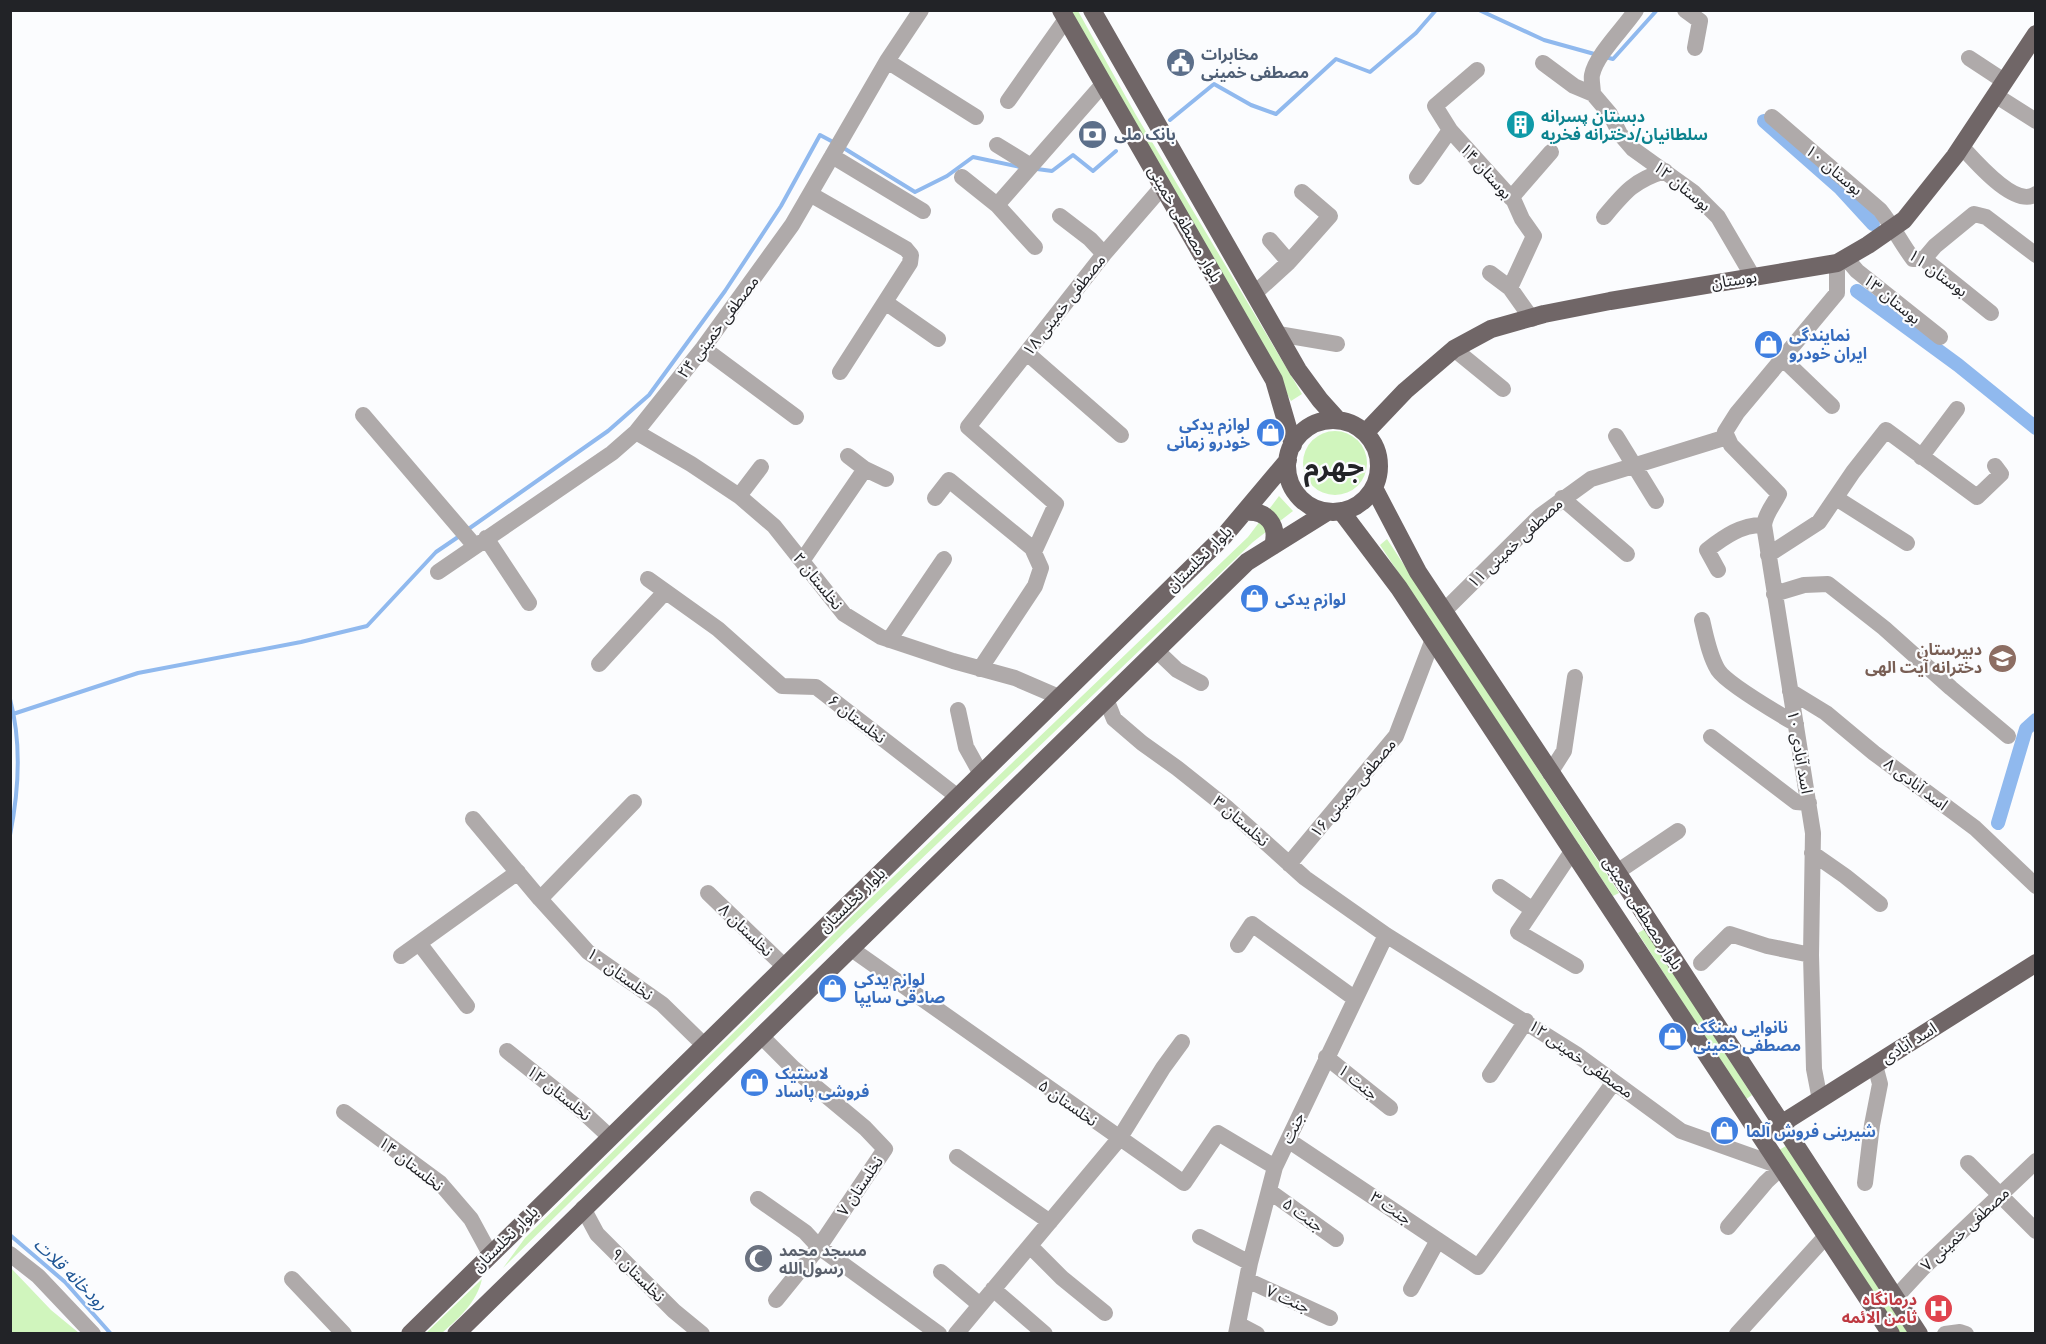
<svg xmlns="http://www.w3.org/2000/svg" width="2046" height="1344" viewBox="0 0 2046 1344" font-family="'DM Sans','Noto Sans Arabic',sans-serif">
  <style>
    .green { fill: #d0f5bd }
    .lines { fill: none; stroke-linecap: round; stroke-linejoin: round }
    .stream { stroke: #90b9ee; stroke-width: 4 }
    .canal { stroke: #90b9ee; stroke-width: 14 }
    .minor { stroke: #afaaaa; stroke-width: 16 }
    .major { stroke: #706667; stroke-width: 18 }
    .labels { text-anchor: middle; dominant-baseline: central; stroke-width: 4.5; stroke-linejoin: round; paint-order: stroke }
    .service-label { font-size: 16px; font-weight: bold; fill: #4e5e75; stroke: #fbfcfe; text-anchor: start }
    .culture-label { font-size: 16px; font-weight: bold; fill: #0d838f; stroke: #fbfcfe; text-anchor: start }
    .street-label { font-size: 16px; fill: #222327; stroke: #fbfcfe }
    .shop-label { font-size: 16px; font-weight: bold; fill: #366cbe; stroke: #fbfcfe; text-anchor: start }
    .education-label { font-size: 16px; font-weight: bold; fill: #785e54; stroke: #fbfcfe; text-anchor: end }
    .worship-label { font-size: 16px; font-weight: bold; fill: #5b616d; stroke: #fbfcfe; text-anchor: start }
    .health-label { font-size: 16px; font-weight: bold; fill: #be3a42; stroke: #fbfcfe; text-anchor: end }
    .water-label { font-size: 18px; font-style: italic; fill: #205796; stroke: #fbfcfe }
    .town-label { font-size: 28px; font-weight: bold; fill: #222327; stroke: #fbfcfe }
  </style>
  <rect width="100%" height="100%" fill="#fbfcfe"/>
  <path class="green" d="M1070,11h8l58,104 166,279 -11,7z
    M1303 463a32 32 0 1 1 64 0a32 32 0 1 1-64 0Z
    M1279,496l14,15 -40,31 -405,387 -345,339 22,-30 320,-315 403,-386z
    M1387,539l232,354 -6,3 -233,-351z
    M1645,929l107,166 -7,5 -107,-167z
    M1786,1146l122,187h-9l-120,-183z
    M10,1267l41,43 28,23h-68z
    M482,1279c-5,23 -23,39 -40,54h-16z"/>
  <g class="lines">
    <path class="stream" d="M1479,10l65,30 54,15
      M1605,57l8,2 44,-49
      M1170,120l44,-36 37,21 25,9 60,-55 34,13 46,-39 20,-23
      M842,147l73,45 32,-16 26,-19 47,10
      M1037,169l15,2 21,-16 20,16 23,-20
      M467,530l141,-99 41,-36 76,-104 56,-85 39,-71 15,8
      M10,699c12,45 9,91 0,136
      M13,714l125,-41 163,-31 66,-16 69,-74 25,-17
      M10,1235l55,47 46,52"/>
    <path class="canal" d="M1764,121l76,67 33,36
      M1857,291l101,74 78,63
      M1998,823l28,-94 10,-9"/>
    <path class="minor" d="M1685,10l15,11 -5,27
      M1969,58l35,23
      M887,61l89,56
      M1543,63l31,23 19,8 17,20 10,20 13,15 60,43 25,25 35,60
      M1477,70l-42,36 15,24 64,71 8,18 12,17 -24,52
      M1593,94c0,-6 -2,-14 -1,-19 4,-20 32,-47 44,-65
      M1995,95l41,26
      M1008,101l58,-82
      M1772,117l108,93c13,16 21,33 33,49h11l67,54
      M997,145l34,21
      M1961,146c13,14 54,63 75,48
      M832,156l91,55
      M962,177l35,28 38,42
      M1417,177l33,-47
      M810,194l96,55 5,6 -1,8 -70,109
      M1511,198l40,-46
      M997,205l107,-122
      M1060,216l30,23 14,15
      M1604,217c20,-24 30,-37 61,-46
      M1270,240l19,22
      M1846,258l11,13 83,66
      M1924,259l11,-13 39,-32 12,3 50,38
      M1490,273l20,15 22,31
      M1255,293l34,-31 41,-46 -28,-24
      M885,302l53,37
      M1278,334l59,10
      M703,348l93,69
      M1454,349l49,40
      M1027,353l94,82
      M1782,358l50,48
      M363,415l112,131
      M636,432l55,32 48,32 35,30 70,88 37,23 72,24 62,17 44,19
      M1616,436l40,65
      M1921,457l36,-48
      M865,469l21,10
      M739,496l22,-29
      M935,498l14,-18 83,68 9,20 -6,18 -55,83
      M1562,498l65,56
      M1836,498l71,45
      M486,538l43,65
      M1034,552l22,-48 -88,-77 136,-173 59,-68
      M1768,555l51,-33 34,-50 33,-42 91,67 24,-23 -6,-8
      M802,561l63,-92 -17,-13
      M1718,570l-11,-20c17,-13 35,-26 57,-25
      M438,572l174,-119 24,-21 67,-84 89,-123 95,-164 34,-51
      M648,579l70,50 64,57 34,1 142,110
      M1774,594l30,-9 24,-1 56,44 67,60 57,48
      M1444,611l96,-95 51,-37 136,-42
      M1702,620c4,16 7,35 16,50 9,14 61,44 78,54
      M889,640l55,-81
      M1156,650l21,20 24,13
      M599,664l66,-72
      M1790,691l36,22 48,40 101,75 61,58
      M1106,699l8,20 28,24 35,25 49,39 79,71 81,57 190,119 105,77 101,36 -16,15 -38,45
      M958,710l8,37 15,27
      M1711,737l85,65 13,1
      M1550,773l14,-22 11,-74
      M473,819l67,80 48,53 74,52 42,41
      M1573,850l-55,82 58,34
      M1812,853l33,23 35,28
      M1289,864l107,-128 37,-97
      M1617,872l61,-41
      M1500,887l33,23
      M708,893l76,73
      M540,899l94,-97
      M419,943l48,63
      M1238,945l14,-21 102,74
      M850,948l334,235 34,-50 57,34
      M401,956l117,-84
      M1701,963l29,-29 37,12 44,9
      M761,1036l32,32 72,60 20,21 -66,98 -43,53
      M507,1051l75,60 28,26
      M1326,1057l64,51
      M1490,1075l36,-54
      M1820,1100l-6,-31 -3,-114 2,-122 -49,-308c2,-13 9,-19 15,-31l-48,-49 -6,-13 12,-19 100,-120v-30
      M344,1112l96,71 31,36 19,35
      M1288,1140l190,127 136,-185
      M957,1157l93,65
      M1968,1163l68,68
      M1865,1183l7,-58 8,-41 -5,-19
      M1269,1191l67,48
      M758,1199l47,33 14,15 120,87
      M583,1208l14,26 77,77 28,23
      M1200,1237l50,26
      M1030,1246l32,32 43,35
      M10,1254l28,22 55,58
      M941,1272l39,33
      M292,1279l52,55
      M1247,1280l83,38
      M993,1289l52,45
      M1411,1289l27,-49
      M1896,1297l26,-28 114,-108
      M1238,1324l19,10
      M956,1334l163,-195 44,-71 19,-26
      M1236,1334l14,-71 25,-96 111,-232
      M1737,1334l90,-99
      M1945,1334l15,-2 6,2"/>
    <path class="major" d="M1061,10l213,370 19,65
      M1092,10l206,360 22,30 18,20
      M1287 466a46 46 0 1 1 92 0a46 46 0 1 1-92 0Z
      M1365,433l40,-42 49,-42 37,-20 53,-15 66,-13 227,-38 31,-18 36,-25 51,-64 81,-122
      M1374,488l44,84 199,300 302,462
      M1341,511l58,77 492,746
      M1245,512c22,-2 34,13 28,34
      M1773,1129l263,-166
      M410,1334l814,-798 64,-76
      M456,1334l791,-772 80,-50"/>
  </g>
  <defs>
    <symbol id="civic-disc" viewBox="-11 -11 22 22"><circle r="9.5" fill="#5c6f8a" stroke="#fbfcfe"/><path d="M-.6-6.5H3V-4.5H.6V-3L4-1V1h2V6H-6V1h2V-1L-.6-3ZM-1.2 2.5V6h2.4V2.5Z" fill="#fff"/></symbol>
    <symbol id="building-disc" viewBox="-11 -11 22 22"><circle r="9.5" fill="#0f9aa8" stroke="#fbfcfe"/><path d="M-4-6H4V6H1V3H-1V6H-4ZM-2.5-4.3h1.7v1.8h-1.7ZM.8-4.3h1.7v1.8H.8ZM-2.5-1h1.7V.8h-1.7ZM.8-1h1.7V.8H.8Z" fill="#fff"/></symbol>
    <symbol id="bank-disc" viewBox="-11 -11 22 22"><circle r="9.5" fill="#5c6f8a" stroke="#fbfcfe"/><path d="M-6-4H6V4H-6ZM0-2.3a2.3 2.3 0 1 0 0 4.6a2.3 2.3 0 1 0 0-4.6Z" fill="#fff"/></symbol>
    <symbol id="shop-disc" viewBox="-11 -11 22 22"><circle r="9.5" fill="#3f7fe0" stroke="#fbfcfe"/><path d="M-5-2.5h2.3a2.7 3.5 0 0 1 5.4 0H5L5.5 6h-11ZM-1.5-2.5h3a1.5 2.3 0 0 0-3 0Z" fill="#fff"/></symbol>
    <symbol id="school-disc" viewBox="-11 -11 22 22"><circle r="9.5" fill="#8d6e63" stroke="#fbfcfe"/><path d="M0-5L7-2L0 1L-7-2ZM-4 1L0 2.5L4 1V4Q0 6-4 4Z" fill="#fff"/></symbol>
    <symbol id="mosque-disc" viewBox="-11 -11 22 22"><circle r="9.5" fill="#6b7280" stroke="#fbfcfe"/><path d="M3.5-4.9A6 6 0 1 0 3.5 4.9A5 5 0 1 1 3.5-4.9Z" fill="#fff"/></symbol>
    <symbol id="hospital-disc" viewBox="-11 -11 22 22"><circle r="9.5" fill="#e0444e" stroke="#fbfcfe"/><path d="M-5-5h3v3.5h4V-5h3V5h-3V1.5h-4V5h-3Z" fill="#fff"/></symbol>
  </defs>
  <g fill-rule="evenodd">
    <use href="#civic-disc" x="1164" y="46" width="33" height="33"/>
    <use href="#building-disc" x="1504" y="108" width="33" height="33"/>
    <use href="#bank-disc" x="1076" y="118" width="33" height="33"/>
    <use href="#shop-disc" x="1752" y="328" width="33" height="33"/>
    <use href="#shop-disc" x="1254" y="416" width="33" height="33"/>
    <use href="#shop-disc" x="1238" y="582" width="33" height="33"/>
    <use href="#school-disc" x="1986" y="642" width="33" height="33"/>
    <use href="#shop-disc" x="816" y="972" width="33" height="33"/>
    <use href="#shop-disc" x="1656" y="1020" width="33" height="33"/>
    <use href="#shop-disc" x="738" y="1066" width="33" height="33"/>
    <use href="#shop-disc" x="1708" y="1114" width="33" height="33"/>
    <use href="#mosque-disc" x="742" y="1242" width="33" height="33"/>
    <use href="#hospital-disc" x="1922" y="1292" width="33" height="33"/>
  </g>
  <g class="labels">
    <g class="service-label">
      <text x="1201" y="54">مخابرات<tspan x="1201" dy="18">مصطفی خمینی</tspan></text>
      <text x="1114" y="134">بانک ملی</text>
    </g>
    <g class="culture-label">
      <text x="1541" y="116">دبستان پسرانه<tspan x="1541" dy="18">سلطانیان/دخترانه فخریه</tspan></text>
    </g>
    <g class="street-label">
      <text transform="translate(1834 170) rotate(40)">بوستان ۱۰</text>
      <text transform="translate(1486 171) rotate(48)">بوستان ۱۴</text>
      <text transform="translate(1682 186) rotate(39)">۱۲ بوستان</text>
      <text transform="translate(1185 224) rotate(60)">بلوار مصطفی خمینی</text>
      <text transform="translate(1938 273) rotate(36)">بوستان ۱۱</text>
      <text transform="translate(1734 280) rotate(-9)">بوستان</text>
      <text transform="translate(1892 299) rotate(39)">بوستان ۱۳</text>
      <text transform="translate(1064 305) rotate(-52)">مصطفی خمینی ۱۸</text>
      <text transform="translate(718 327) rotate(-53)">مصطفی خمینی ۲۴</text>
      <text transform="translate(1515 543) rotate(-43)">مصطفی خمینی ۱۱</text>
      <text transform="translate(1199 559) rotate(-45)">بلوار نخلستان</text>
      <text transform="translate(818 581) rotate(51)">نخلستان ۲</text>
      <text transform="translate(857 719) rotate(38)">نخلستان ۶</text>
      <text transform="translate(1800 752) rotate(80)">اسد آبادی ۱۰</text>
      <text transform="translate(1916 784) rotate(37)">اسد آبادی ۸</text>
      <text transform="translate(1353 788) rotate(-50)">مصطفی خمینی ۱۶</text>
      <text transform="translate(1241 821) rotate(41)">نخلستان ۳</text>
      <text transform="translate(852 900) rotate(-44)">بلوار نخلستان</text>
      <text transform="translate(1643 913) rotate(57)">بلوار مصطفی خمینی</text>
      <text transform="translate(746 930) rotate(44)">نخلستان ۸</text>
      <text transform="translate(620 974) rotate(36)">نخلستان ۱۰</text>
      <text transform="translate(1909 1043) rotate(-32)">اسد آبادی</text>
      <text transform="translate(1581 1059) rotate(35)">مصطفی خمینی ۱۲</text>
      <text transform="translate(1358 1082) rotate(39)">جنت ۱</text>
      <text transform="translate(559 1093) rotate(39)">نخلستان ۱۲</text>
      <text transform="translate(1068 1103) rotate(35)">نخلستان ۵</text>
      <text transform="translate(1293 1128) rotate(-65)">جنت</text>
      <text transform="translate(411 1164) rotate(38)">نخلستان ۱۴</text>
      <text transform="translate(860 1186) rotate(-56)">نخلستان ۷</text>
      <text transform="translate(1391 1208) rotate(34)">جنت ۳</text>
      <text transform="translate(1303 1215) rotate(36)">جنت ۵</text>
      <text transform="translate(1965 1229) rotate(-43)">مصطفی خمینی ۷</text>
      <text transform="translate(505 1239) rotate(-45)">بلوار نخلستان</text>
      <text transform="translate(638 1275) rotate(45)">نخلستان ۹</text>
      <text transform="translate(1288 1299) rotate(24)">جنت ۷</text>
    </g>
    <g class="shop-label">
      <text x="1789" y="335">نمایندگی<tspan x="1789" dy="18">ایران خودرو</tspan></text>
      <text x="1250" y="424" text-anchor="end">لوازم یدکی<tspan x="1250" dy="18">خودرو زمانی</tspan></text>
      <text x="1275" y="599">لوازم یدکی</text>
      <text x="854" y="979">لوازم یدکی<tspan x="854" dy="18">صادقی سایپا</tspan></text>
      <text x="1693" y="1027">نانوایی سنگک<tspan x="1693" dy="18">مصطفی خمینی</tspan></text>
      <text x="775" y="1073">لاستیک<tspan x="775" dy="18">فروشی پاساد</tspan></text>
      <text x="1746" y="1131">شیرینی فروش آلما</text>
    </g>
    <g class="education-label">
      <text x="1982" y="649">دبیرستان<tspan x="1982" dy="18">دخترانه آیت الهی</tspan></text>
    </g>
    <g class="worship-label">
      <text x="779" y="1250">مسجد محمد<tspan x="779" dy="18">رسول‌الله</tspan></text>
    </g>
    <g class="health-label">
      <text x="1917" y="1299">درمانگاه<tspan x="1917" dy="18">ثامن الائمه</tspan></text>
    </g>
    <g class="water-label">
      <text transform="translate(71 1274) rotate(44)">رودخانه قلات</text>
    </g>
    <g class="town-label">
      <text x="1334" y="466">جهرم</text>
    </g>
  </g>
  <rect width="2046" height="1344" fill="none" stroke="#222327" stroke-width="24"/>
</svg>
